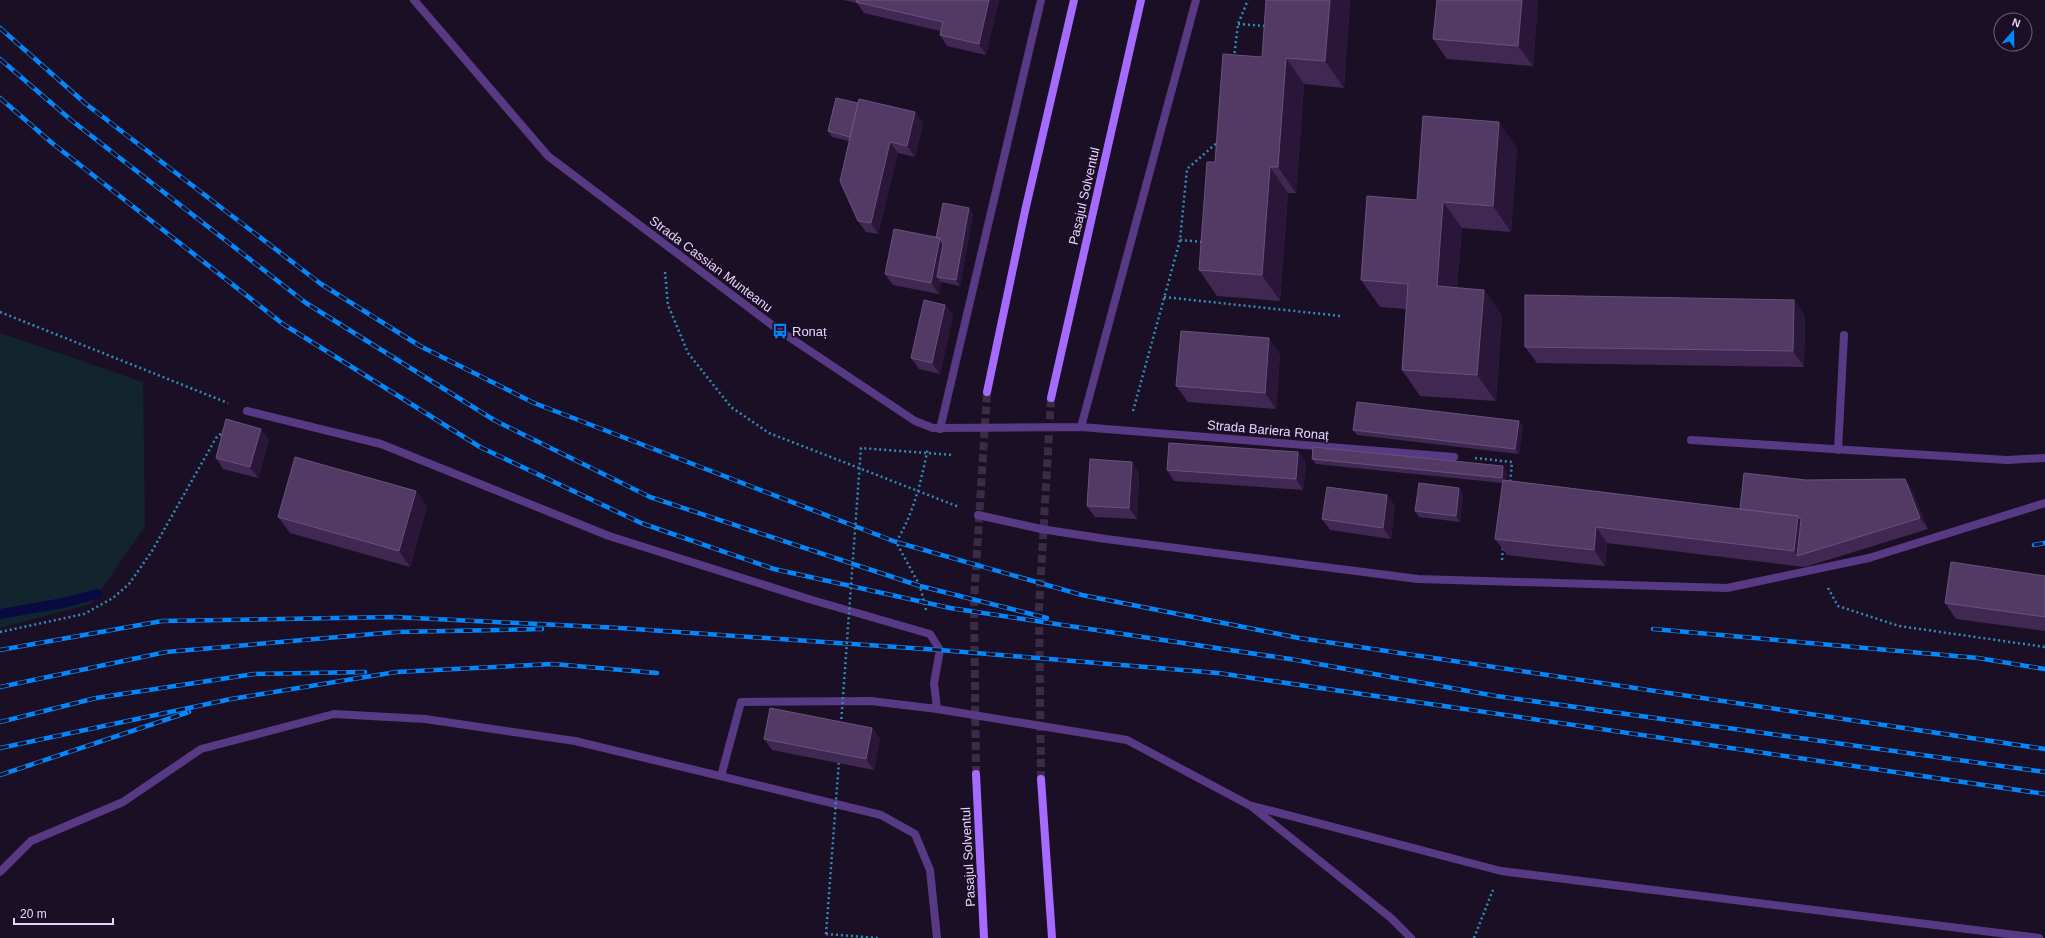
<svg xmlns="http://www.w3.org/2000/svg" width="2045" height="938" viewBox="0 0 2045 938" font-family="Helvetica,sans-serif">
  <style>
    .green { fill: #12252f }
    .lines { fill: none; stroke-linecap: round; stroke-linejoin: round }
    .stream { stroke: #0a0a43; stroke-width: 10 }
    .secondary-tunnel { stroke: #3a2c46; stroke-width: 8; stroke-dasharray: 8 4; stroke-linecap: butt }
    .path { stroke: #308db6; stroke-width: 2.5; stroke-dasharray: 2 3; stroke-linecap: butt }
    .service { stroke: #583a84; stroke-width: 8 }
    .minor { stroke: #583a84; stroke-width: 8 }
    .secondary { stroke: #a46bfe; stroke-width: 8 }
    .rail-casing { stroke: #0288fc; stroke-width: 4.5 }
    .rail { stroke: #1b0f25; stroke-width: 3; stroke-dasharray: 9; stroke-linecap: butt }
    .path-bridge { stroke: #308db6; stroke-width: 2.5; stroke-dasharray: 2 3; stroke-linecap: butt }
    .wall { fill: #402853 }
    .shaded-wall { fill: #291639 }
    .building { fill: #523a65; stroke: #69527e }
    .labels { text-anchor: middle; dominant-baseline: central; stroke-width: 3; stroke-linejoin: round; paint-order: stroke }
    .street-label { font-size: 13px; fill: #e8d3ff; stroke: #1b0f25 }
    .poi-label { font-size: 13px; fill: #e8d3ff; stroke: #1b0f25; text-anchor: start }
  </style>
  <rect width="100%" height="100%" fill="#1b0f25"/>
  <path class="green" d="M0,333l143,49 2,144 -54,78 -91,24z"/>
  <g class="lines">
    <path class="stream" d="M0,614l63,-11 34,-9"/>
    <path class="secondary-tunnel" d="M976,774l-2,-174 13,-208
      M1041,779l-2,-171 12,-210"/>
    <path class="path" d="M1238,24l28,2
      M1234,58l4,-34 10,-24
      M1180,240l23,2
      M665,272l3,33 20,48 43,54 38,26 190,74
      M1164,297l177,19
      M0,312l228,91
      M1133,411l47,-171 7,-71 32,-28
      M1475,458l37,4 -2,21
      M1502,560l1,-12
      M1828,588l10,18 61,20 146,21
      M926,610l-6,-24 -24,-44c18,-29 25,-61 32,-94
      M0,632l84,-18 29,-16 16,-14 23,-33 64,-113 8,-7
      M826,934l52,4
      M1474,938l19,-48"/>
    <path class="service" d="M247,411l134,33 228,92 203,64 118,34 10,16 -6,33 3,26
      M1081,427l115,-427
      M933,428l148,-1 373,30
      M940,429l101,-429
      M1691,440l316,20 38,-2
      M1838,450l6,-115
      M978,515l63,14 65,10 312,40 309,9 142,-30 176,-55
      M721,776l20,-74 130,-1 66,8 190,31 122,65 252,66 538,67
      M1251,806l140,112 20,20
      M0,872l31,-31 92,-39 78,-53 133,-35 91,5 150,22 306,74 34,19 15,36 7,68"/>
    <path class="minor" d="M414,0l134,156 232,175 135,90 18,7"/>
    <path class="secondary" d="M987,392l38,-181 49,-211
      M1051,398l90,-398
      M976,774l8,164
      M1041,779l11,159"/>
    <defs>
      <path id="rail" d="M0,28l86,76 235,180 99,62 114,57 362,139 186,53 217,43 746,111
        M0,59l71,61 235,183 188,117 156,77 270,89 127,32
        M0,98l52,45 231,181 197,123 161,76 133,46 176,39 346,52 200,36 549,76
        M2034,545l11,-2
        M1653,629l325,29 67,11
        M0,650l162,-29 232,-4 226,11 320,22 278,23 827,121
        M0,687l166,-35 230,-20 146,-3
        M0,722l96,-24 158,-24 111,-2
        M0,748l231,-49 165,-27 157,-8 104,9
        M0,775l189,-63"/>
    </defs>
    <use href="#rail" class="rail-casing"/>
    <use href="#rail" class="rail"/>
    <path class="path-bridge" d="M841,724l20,-276 92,7
      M826,934l13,-173"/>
  </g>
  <path class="wall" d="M843,0h156l-13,55 -39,-9 -7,-11v-4l-76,-18 -7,-10z
    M1350,0l-6,88 -40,-4 -8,109h-8l-8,108 -63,-5 -18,-26 16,-108 47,-105z
    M1437,0h101l-5,66 -86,-7 -14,-20z
    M858,103l57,9 8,11 -8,34 -17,-4 -20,81 -12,-2 -8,-11 -9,-80 -17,-4 -4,-6z
    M1517,148l-6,84 -49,-4 -5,60 27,2 18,26 -6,85 -76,-5 -18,-26 4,-61 -26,-2 -19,-27 56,-80z
    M973,214l-13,72 -19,-4 -2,12 -46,-9 -8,-11 51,-36z
    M1794,300l11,16 -1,51 -267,-4 -12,-16z
    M945,305l8,11 -13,58 -21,-5 -8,-11z
    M1280,354l-4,55 -88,-7 -12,-16z
    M1519,421l4,5 -4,28 -162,-19 -4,-5z
    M261,429l8,11 -11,38 -35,-9 -7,-11z
    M1298,452l8,11 -3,27 -129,-9 -7,-11z
    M1312,459l195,13 -1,8 234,29 66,-29 99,-1 7,11 16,39 -123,38 -198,-24 -2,23 -98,-11 -12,-16 8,-56 -187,-19z
    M1139,473l-2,46 -42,-2 -8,-11z
    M416,491l11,16 -17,60 -120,-34 -12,-16z
    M1463,493l-3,29 -41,-5 -4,-6z
    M1387,495l8,11 -4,33 -61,-9 -8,-11z
    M2045,576v55l-89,-12 -11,-16z
    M872,728l8,11 -6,31 -102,-20 -8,-11z"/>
  <path class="shaded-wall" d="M989,0h10l-13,55 -7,-11z
    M1330,0h20l-6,88 -19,-27z
    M1522,0h16l-5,66 -15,-20z
    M1286,58l18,26 -8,109 -18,-26z
    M915,112l8,11 -8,34 -8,-11z
    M1499,122l18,26 -6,84 -18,-26z
    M890,142l8,11 -20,81 -7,-11z
    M1270,167l18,26 -8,108 -18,-26z
    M1443,202l19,26 -7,85 -18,-27z
    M969,208l4,6 -13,72 -4,-6z
    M940,238l7,12 -10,27 4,5 -2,12 -8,-11z
    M1484,290l18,26 -6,85 -19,-26z
    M1794,300l11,16 -1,51 -11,-16z
    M945,305l8,11 -13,58 -8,-11z
    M1269,338l11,16 -4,55 -11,-16z
    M1519,421l4,5 -4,28 -4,-5z
    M261,429l8,11 -11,38 -8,-11z
    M1298,452l8,11 -3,27 -7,-11z
    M1132,462l7,11 -2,46 -8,-11z
    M1503,466l4,6 -1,12 -4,-6z
    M1905,479l7,11 16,39 -8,-11z
    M1459,488l4,5 -3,29 -4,-6z
    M416,491l11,16 -17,60 -11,-16z
    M1387,495l8,11 -4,33 -8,-11z
    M1798,516l11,16 -12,24 -3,-5z
    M1596,527l11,16 -2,23 -11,-16z
    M872,728l8,11 -6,31 -8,-11z"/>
  <path class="building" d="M857,0h132l-10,44 -39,-9 3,-13 -87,-20z
    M1266,0h64l-5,61 -39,-3 -8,109h-8l-8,108 -63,-5 8,-108h8l8,-108 39,3z
    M1437,0h85l-4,46 -85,-7z
    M836,98l22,5 -8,34 -22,-6z
    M859,99l56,13 -8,34 -17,-4 -19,81 -13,-2 -18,-40z
    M1423,116l76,6 -6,84 -50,-4 -6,84 47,4 -7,85 -75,-5 6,-86 -47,-4 6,-84 50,4z
    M943,203l26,5 -13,72 -19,-3 6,-33 -3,-6h-4z
    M894,229l46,9 -9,45 -46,-9z
    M1525,295l269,5 -1,51 -268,-4z
    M924,300l21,5 -13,58 -21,-5z
    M1181,331l88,7 -4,55 -89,-7z
    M1357,402l162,19 -4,28 -162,-19z
    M226,419l35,10 -11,38 -34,-9z
    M1169,443l129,9 -2,27 -129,-9z
    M1313,447l190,19 -1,12 -190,-19z
    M295,457l121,34 -17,60 -121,-34z
    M1090,459l42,3 -3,46 -42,-2z
    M1744,473l62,7 99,-1 15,39 -123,38 4,-36 -3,-4 -58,-7z
    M1503,480l295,36 -4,35 -198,-24 -2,23 -99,-11z
    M1419,483l40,5 -3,28 -41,-5z
    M1327,487l60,8 -4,33 -61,-9z
    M1951,562l94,14v41l-100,-14z
    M770,708l102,20 -6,31 -102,-20z"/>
  <defs>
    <symbol id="bus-bare" viewBox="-9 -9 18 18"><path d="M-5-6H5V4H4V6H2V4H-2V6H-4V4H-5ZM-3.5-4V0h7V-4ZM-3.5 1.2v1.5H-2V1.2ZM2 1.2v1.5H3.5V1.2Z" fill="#0288fc" stroke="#1b0f25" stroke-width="2.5" paint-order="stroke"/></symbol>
  </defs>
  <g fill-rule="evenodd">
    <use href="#bus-bare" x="769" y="320" width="22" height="22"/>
  </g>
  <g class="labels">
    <g class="street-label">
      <text transform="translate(1084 196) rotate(-77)">Pasajul Solventul</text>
      <text transform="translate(711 264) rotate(37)">Strada Cassian Munteanu</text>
      <text transform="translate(1268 430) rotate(5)">Strada Bariera Ronaț</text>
      <text transform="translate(968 857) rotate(-93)">Pasajul Solventul</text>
    </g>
    <g class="poi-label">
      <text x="792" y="331">Ronaț</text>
    </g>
  </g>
  <g transform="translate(2013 32) rotate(20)"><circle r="19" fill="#1b0f25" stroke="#6d5d7c"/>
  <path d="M0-3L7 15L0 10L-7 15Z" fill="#0288fc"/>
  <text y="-6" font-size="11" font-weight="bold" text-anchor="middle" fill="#e8d3ff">N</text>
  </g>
  <path d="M14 918v6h99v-6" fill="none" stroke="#e8d3ff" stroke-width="2"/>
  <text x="20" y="918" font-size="12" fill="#e8d3ff" stroke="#1b0f25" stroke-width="3" paint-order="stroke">20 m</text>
</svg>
